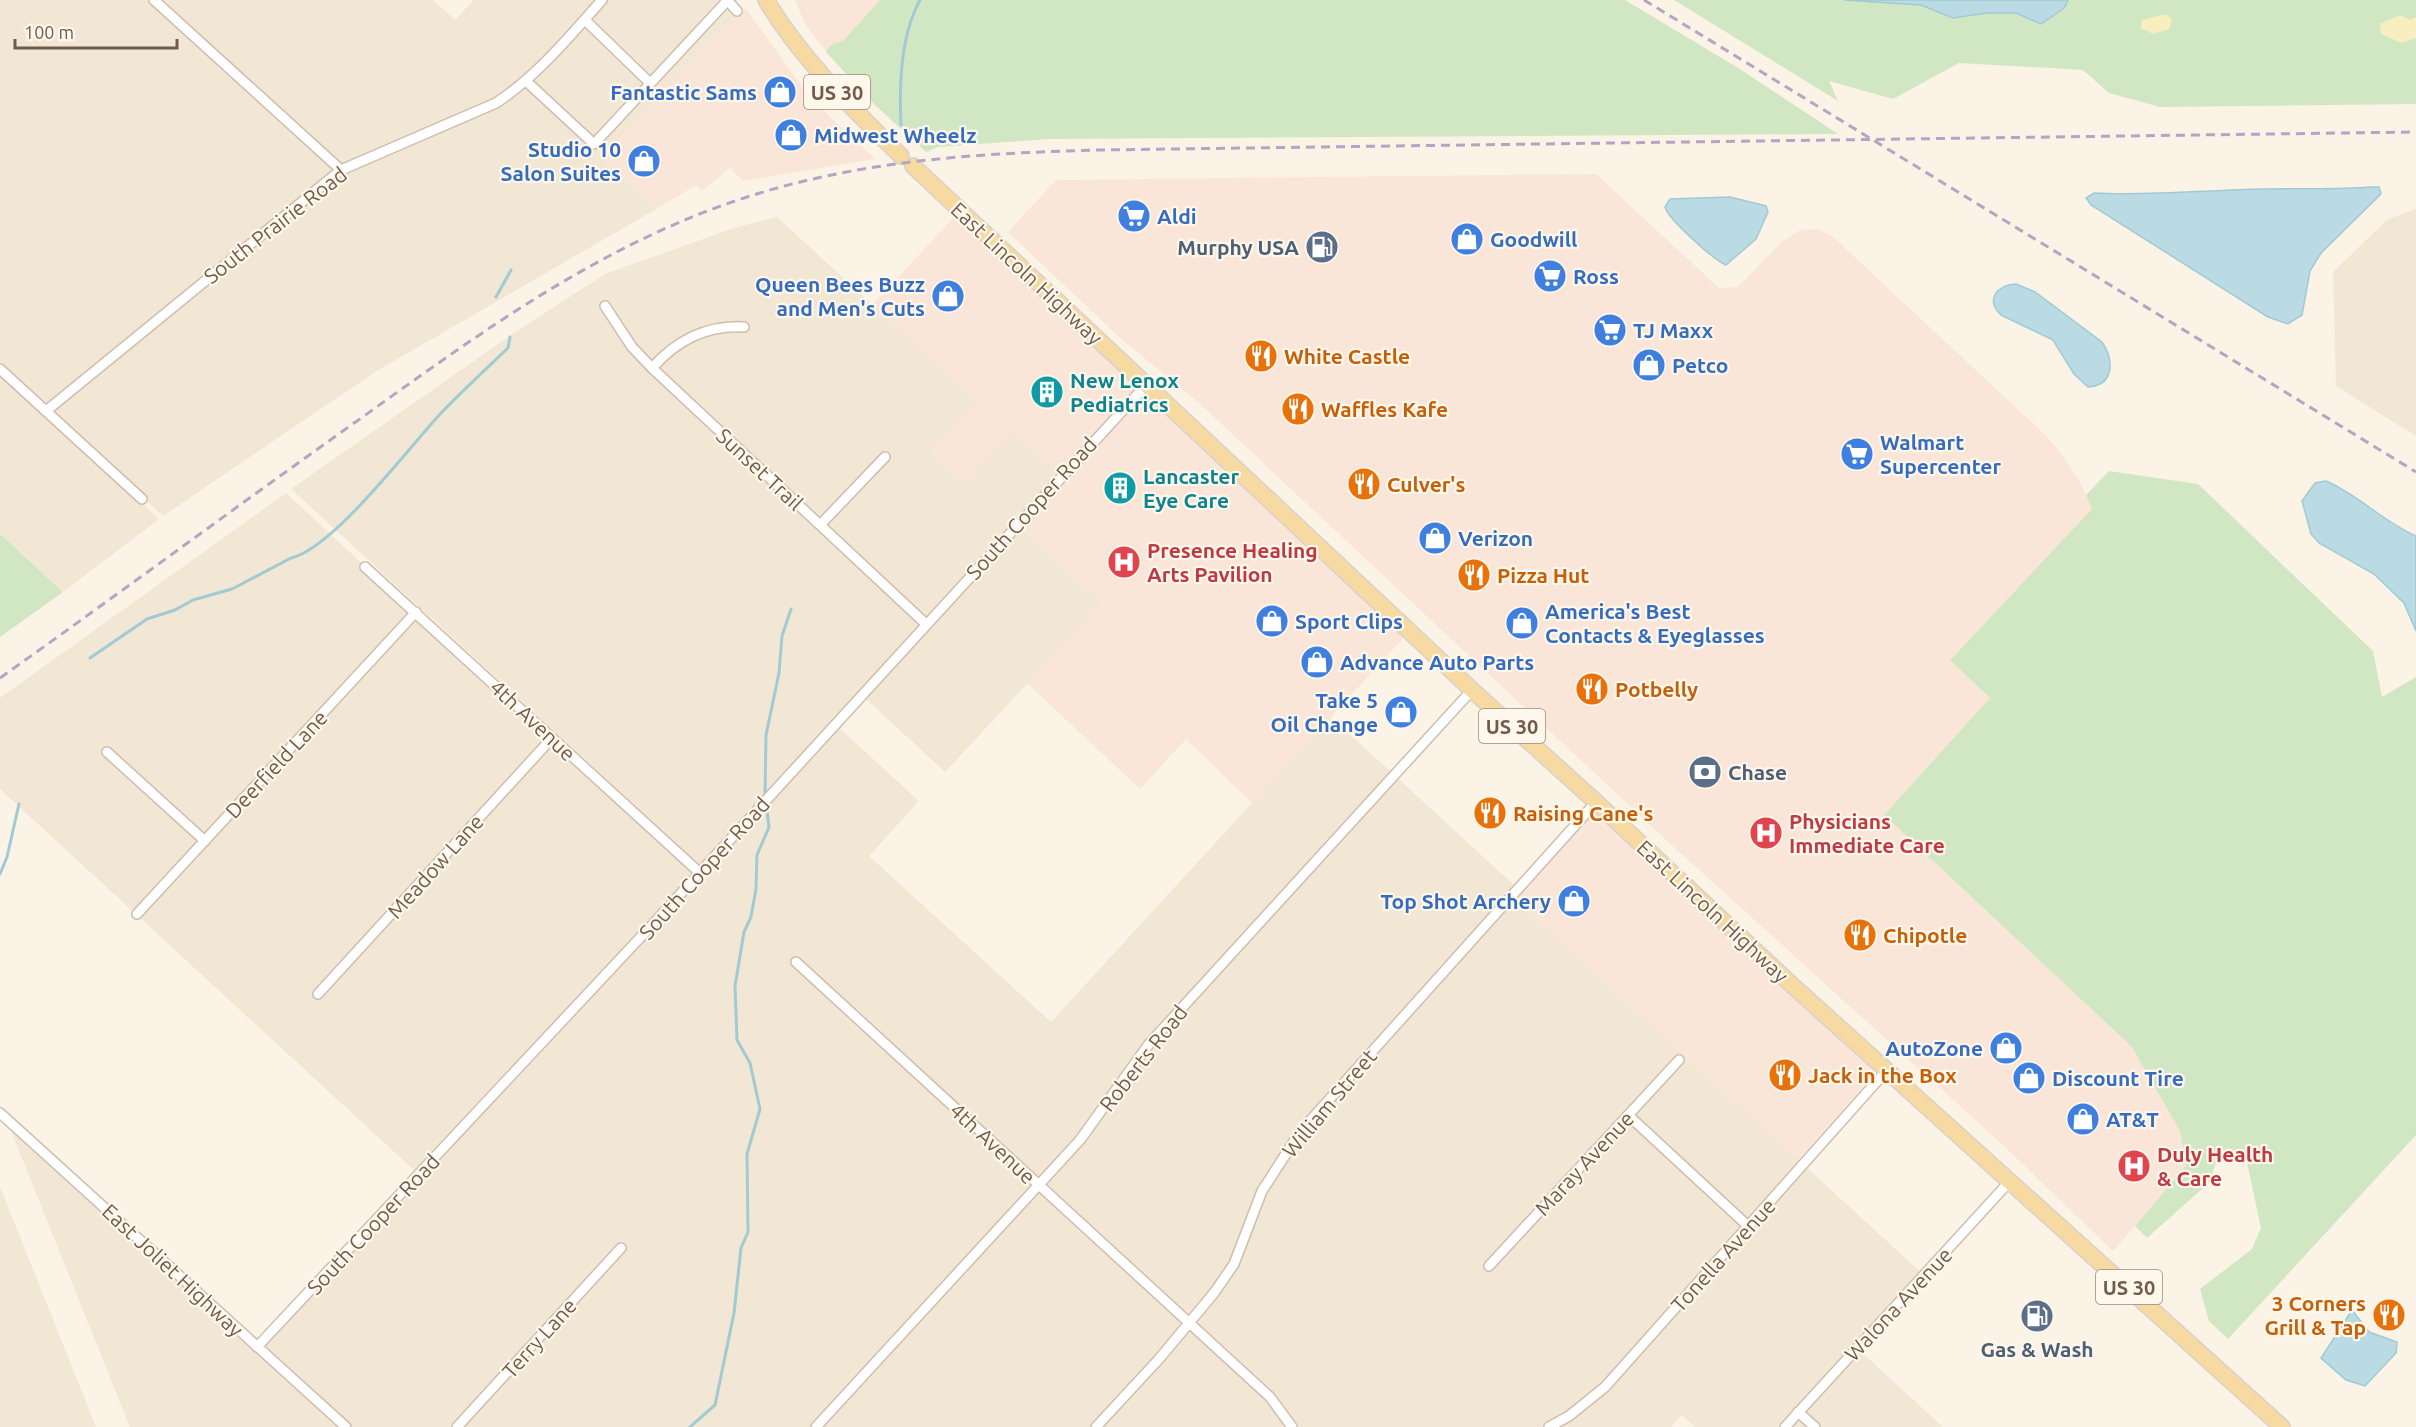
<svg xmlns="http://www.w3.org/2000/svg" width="2416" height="1427" viewBox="0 0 2416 1427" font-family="Ubuntu,sans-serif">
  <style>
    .residential { fill: #f2e6d4 }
    .commercial { fill: #fae5d9 }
    .green { fill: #d1e7c4 }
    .sand { fill: #f8efc1 }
    .water { fill: #badbe3; stroke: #a1cad4; stroke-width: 1.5 }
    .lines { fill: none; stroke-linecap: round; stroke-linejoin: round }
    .stream { stroke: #a1cad4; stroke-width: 3 }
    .street-casing { stroke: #cebeaf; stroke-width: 12 }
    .primary-casing { stroke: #d8d1cd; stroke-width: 18 }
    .street { stroke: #fff; stroke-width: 9 }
    .primary { stroke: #f6daa1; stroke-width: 15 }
    .rail { stroke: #b7a4c3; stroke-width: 3; stroke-dasharray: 9 6; stroke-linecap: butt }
    .labels { text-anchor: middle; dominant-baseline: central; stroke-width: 4.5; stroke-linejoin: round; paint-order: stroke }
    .shield { fill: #fef7eb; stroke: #9c8a7c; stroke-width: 1.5 }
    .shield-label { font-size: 20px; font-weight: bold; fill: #725b4c }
    .shop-label { font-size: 21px; font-weight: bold; fill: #366cbe; stroke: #fef7eb; text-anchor: start }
    .street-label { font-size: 21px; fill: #725b4c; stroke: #fef7eb }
    .service-label { font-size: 21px; font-weight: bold; fill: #4e5e75; stroke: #fef7eb; text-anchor: end }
    .food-label { font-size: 21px; font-weight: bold; fill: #c56008; stroke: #fef7eb; text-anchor: start }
    .culture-label { font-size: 21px; font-weight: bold; fill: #0d838f; stroke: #fef7eb; text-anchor: start }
    .health-label { font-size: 21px; font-weight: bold; fill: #be3a42; stroke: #fef7eb; text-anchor: start }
  </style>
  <rect width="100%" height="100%" fill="#fbf3e5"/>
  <path class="residential" d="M0,0h433l22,20 19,-20h244l17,16 -133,141 56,51 -283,164 -212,144 -163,-150z
    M2416,209v227l-80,-50 -3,-114 55,-53z
    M777,217l200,184 -46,53 33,29 48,-52 48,41 -360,393 -409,-376 223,-156 91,-59 129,-46z
    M0,373l159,146 -96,73 -63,-58z
    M286,493l410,380 -280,299 -416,-383v-91z
    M1019,526l83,77 -157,169 -81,-75z
    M1331,717l184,169 -6,8 419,385 -69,71 84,77h-248l-13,-12 -11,12h-1320l-88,-80 574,-621 82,75 -50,55 182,166z
    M7,1121l334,306h-211z
    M0,1187l96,240h-96z"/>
  <path class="commercial" d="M795,0h89l-53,58 -26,-34z
    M746,9l52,72 31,35 46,43 -132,22 -13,-13 -28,23 -6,-6 -38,23 -56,-51 133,-141z
    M1596,174l123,114 19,-1 44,-45 18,-12 16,-1 16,7 208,194 15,16 23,32 15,31 -143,150 41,39 -107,117 248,232 48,84 6,36 -73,84 -110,-106 -338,-306 -466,-436 -80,-66 -111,-105 48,-52z
    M958,213l450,420 -156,170 -66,-64 -46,50 -113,-106 75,-80 -83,-77 45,-50 -52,-45 -48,53 -34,-31 47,-52 -105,-96z
    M1596,807l279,266 -77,87 -285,-262z"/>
  <path class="green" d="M880,0h745l118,71 95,63 -790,5 -110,8 -12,5 -51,-47 -49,-53 4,-6 14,-6z
    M1674,0h742v104l-256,3 -51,-14 -26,-23 -124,-7 -66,36 -64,-18 9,20z
    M2109,471l89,13 175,167 9,46 34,-20v458l-188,204 -19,-18 -9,-32 52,-40 9,-21 -15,-70 -26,-9 -10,33 -63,56 -12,-12 51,-60 -6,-35 -48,-84 -248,-232 106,-117 -40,-38 142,-151 -6,-14z
    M0,534l63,58 -63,45z"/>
  <path class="sand" d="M2162,15h6l4,5 -3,9 -16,5 -12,-6 1,-8z
    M2400,15l10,5 6,-3v21l-14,5 -21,-9 -1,-10z"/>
  <path class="water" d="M1844,0h224l-4,8 -23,16 -25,-11h-29l-34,5 -32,-13z
    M2370,187h9l2,7 -60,59 -11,18 -8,44 -14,9 -20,-7 -177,-112 -5,-7 8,-5c57,3 113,-3 170,-4 36,-1 71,1 106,-2z
    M1730,197l36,9 2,6 -12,27 -30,26c-12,-5 -58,-46 -61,-58l5,-8z
    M2016,284l19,8 67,50c12,18 13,43 -14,45l-14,-13 -21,-34 -52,-25c-16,-15 -4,-30 15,-31z
    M2326,481c33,14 57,41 90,55v95l-12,-28 -30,-29 -55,-31 -8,-9 -9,-33 13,-18z
    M2352,1310l17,22 28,10 -1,11 -31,33 -19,-6 -25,-22z"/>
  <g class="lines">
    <path class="stream" d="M901,125c-2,-39 -1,-89 19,-125
      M496,297l15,-27
      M90,658l57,-39 28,-9 18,-10 39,-11 59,-31c42,-9 119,-112 151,-146 21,-22 44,-43 66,-64l2,-11
      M765,796l1,-61 13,-62 3,-37 9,-27
      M0,874l7,-17 12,-53
      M690,1427l25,-22 19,-92 7,-65 7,-16 -1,-78 13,-45 -10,-46 -13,-23 -2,-54 9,-54 7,-15 5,-28 1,-34 12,-28 -2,-16"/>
    <defs>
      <path id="street" d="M154,0l187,170
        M727,0l10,11
        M585,20l65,63
        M526,81l68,63 133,-143
        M605,306l27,41 20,21 274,256
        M652,368c25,-28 54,-43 92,-41
        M0,369l142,130
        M46,411l295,-241 155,-67c41,-27 74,-67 106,-103
        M820,525l65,-68
        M365,567l335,306
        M107,752l98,89
        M137,914l279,-302
        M796,962l474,435 22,30
        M318,994l234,-256
        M0,1113l346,314
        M1628,1115l120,111
        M1489,1266l190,-206
        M257,1347l395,-422 494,-540
        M1798,1412l17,15
        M457,1427l164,-179
        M816,1427l264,-287 69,-96 323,-354
        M1096,1427l63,-68 55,-66 20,-29 28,-73 38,-59 296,-330
        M1549,1427l20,-11 36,-29 282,-317
        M1785,1427l225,-246"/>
      <path id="primary" d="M766,0c36,60 85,107 135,156
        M913,166l559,524 124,112 196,183 490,442"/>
    </defs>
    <use href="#street" class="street-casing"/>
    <use href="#primary" class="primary-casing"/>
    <use href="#street" class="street"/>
    <use href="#primary" class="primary"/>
    <path class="rail" d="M1644,0l772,472
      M0,678c120,-85 237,-172 357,-257 123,-88 244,-177 390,-224 115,-37 233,-44 353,-47l1316,-18"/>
  </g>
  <defs>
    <symbol id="shop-disc" viewBox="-11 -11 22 22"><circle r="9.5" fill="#3f7fe0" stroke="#fef7eb"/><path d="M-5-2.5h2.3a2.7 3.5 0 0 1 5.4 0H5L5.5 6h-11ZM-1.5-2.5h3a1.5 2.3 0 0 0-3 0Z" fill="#fff"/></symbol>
    <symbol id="supermarket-disc" viewBox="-11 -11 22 22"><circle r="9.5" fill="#3f7fe0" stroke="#fef7eb"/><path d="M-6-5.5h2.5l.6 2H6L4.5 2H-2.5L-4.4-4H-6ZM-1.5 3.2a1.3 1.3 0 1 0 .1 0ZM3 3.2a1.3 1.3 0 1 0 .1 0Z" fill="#fff"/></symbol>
    <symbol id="fuel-disc" viewBox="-11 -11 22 22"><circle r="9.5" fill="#5c6f8a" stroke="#fef7eb"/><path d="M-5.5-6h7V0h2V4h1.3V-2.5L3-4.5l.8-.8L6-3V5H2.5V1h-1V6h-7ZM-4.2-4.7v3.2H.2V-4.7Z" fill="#fff"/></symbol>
    <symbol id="restaurant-disc" viewBox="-11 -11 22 22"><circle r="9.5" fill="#e8710a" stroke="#fef7eb"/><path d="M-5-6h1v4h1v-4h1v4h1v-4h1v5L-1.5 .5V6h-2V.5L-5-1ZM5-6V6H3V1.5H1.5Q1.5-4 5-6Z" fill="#fff"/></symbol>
    <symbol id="building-disc" viewBox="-11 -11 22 22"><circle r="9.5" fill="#0f9aa8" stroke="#fef7eb"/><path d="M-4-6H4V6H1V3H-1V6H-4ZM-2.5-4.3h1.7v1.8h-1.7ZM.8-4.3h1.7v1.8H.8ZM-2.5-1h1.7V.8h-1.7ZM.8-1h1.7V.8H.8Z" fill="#fff"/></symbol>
    <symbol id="hospital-disc" viewBox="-11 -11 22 22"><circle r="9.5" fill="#e0444e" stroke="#fef7eb"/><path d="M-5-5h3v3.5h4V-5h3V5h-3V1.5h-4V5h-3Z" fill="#fff"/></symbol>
    <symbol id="bank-disc" viewBox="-11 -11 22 22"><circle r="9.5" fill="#5c6f8a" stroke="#fef7eb"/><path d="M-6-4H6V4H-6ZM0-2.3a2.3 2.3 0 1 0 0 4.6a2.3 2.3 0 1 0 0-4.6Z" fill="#fff"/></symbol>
  </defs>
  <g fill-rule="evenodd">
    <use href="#shop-disc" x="761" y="73" width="38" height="38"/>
    <use href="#shop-disc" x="772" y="116" width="38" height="38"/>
    <use href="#shop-disc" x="625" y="142" width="38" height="38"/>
    <use href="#supermarket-disc" x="1115" y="197" width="38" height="38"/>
    <use href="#shop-disc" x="1448" y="220" width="38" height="38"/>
    <use href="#fuel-disc" x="1303" y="228" width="38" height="38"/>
    <use href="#supermarket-disc" x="1531" y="257" width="38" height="38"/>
    <use href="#shop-disc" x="929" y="277" width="38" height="38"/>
    <use href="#supermarket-disc" x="1591" y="311" width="38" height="38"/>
    <use href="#restaurant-disc" x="1242" y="337" width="38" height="38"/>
    <use href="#shop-disc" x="1630" y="346" width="38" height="38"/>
    <use href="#building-disc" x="1028" y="373" width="38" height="38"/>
    <use href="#restaurant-disc" x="1279" y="390" width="38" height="38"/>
    <use href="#supermarket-disc" x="1838" y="435" width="38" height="38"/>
    <use href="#restaurant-disc" x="1345" y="465" width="38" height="38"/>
    <use href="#building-disc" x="1101" y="469" width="38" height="38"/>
    <use href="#shop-disc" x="1416" y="519" width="38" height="38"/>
    <use href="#hospital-disc" x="1105" y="543" width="38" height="38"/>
    <use href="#restaurant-disc" x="1455" y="556" width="38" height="38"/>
    <use href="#shop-disc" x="1253" y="602" width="38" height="38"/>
    <use href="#shop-disc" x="1503" y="604" width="38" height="38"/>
    <use href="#shop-disc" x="1298" y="643" width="38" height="38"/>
    <use href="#restaurant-disc" x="1573" y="670" width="38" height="38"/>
    <use href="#shop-disc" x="1382" y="693" width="38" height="38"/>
    <use href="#bank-disc" x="1686" y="753" width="38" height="38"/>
    <use href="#restaurant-disc" x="1471" y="794" width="38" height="38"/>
    <use href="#hospital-disc" x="1747" y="814" width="38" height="38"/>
    <use href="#shop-disc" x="1555" y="882" width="38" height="38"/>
    <use href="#restaurant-disc" x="1841" y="916" width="38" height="38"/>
    <use href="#shop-disc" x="1987" y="1029" width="38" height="38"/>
    <use href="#restaurant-disc" x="1766" y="1056" width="38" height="38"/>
    <use href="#shop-disc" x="2010" y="1059" width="38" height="38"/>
    <use href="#shop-disc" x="2064" y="1100" width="38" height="38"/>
    <use href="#hospital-disc" x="2115" y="1147" width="38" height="38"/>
    <use href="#restaurant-disc" x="2370" y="1296" width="38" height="38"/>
    <use href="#fuel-disc" x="2018" y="1297" width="38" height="38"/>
  </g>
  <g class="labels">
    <g class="shield">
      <rect x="804" y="75" width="66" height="34" rx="4.5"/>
      <rect x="1479" y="709" width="66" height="34" rx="4.5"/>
      <rect x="2096" y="1270" width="66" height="34" rx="4.5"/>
    </g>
    <g class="shield-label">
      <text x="837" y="92">US 30</text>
      <text x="1512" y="726">US 30</text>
      <text x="2129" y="1287">US 30</text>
    </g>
    <g class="shop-label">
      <text x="757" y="92" text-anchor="end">Fantastic Sams</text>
      <text x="814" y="135">Midwest Wheelz</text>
      <text x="621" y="149" text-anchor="end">Studio 10<tspan x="621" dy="24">Salon Suites</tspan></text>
      <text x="1157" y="216">Aldi</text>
      <text x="1490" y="239">Goodwill</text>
      <text x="1573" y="276">Ross</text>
      <text x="925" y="284" text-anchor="end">Queen Bees Buzz<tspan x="925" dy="24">and Men's Cuts</tspan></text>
      <text x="1633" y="330">TJ Maxx</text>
      <text x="1672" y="365">Petco</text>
      <text x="1880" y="442">Walmart<tspan x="1880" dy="24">Supercenter</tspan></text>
      <text x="1458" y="538">Verizon</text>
      <text x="1545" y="611">America's Best<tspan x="1545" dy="24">Contacts &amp; Eyeglasses</tspan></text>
      <text x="1295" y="621">Sport Clips</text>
      <text x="1340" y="662">Advance Auto Parts</text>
      <text x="1378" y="700" text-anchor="end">Take 5<tspan x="1378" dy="24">Oil Change</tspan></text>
      <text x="1551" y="901" text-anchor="end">Top Shot Archery</text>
      <text x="1983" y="1048" text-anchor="end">AutoZone</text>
      <text x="2052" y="1078">Discount Tire</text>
      <text x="2106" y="1119">AT&amp;T</text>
    </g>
    <g class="street-label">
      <text transform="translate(275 225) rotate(-38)">South Prairie Road</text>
      <text transform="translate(1027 273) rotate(43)">East Lincoln Highway</text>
      <text transform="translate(760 469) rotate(43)">Sunset Trail</text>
      <text transform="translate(1031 508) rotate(-48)">South Cooper Road</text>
      <text transform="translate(533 720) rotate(43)">4th Avenue</text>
      <text transform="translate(276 764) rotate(-47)">Deerfield Lane</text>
      <text transform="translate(435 866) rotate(-48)">Meadow Lane</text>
      <text transform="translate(704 868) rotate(-48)">South Cooper Road</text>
      <text transform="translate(1713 911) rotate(43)">East Lincoln Highway</text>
      <text transform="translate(1143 1058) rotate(-52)">Roberts Road</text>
      <text transform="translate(1329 1103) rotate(-50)">William Street</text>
      <text transform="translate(993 1143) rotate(43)">4th Avenue</text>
      <text transform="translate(1584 1163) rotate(-47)">Maray Avenue</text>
      <text transform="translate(373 1224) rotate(-47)">South Cooper Road</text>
      <text transform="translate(1723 1255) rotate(-48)">Tonella Avenue</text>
      <text transform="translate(173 1270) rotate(43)">East Joliet Highway</text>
      <text transform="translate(1898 1304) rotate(-47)">Walona Avenue</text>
      <text transform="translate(539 1338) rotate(-48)">Terry Lane</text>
    </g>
    <g class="service-label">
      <text x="1299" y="247">Murphy USA</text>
      <text x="1728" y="772" text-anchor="start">Chase</text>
      <text x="2037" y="1349" text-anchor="middle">Gas &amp; Wash</text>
    </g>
    <g class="food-label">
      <text x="1284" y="356">White Castle</text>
      <text x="1321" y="409">Waffles Kafe</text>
      <text x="1387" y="484">Culver's</text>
      <text x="1497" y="575">Pizza Hut</text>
      <text x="1615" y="689">Potbelly</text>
      <text x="1513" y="813">Raising Cane's</text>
      <text x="1883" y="935">Chipotle</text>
      <text x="1808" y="1075">Jack in the Box</text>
      <text x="2366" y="1303" text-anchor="end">3 Corners<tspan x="2366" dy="24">Grill &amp; Tap</tspan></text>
    </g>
    <g class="culture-label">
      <text x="1070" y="380">New Lenox<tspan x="1070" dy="24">Pediatrics</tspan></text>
      <text x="1143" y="476">Lancaster<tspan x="1143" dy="24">Eye Care</tspan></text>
    </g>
    <g class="health-label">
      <text x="1147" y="550">Presence Healing<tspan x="1147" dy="24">Arts Pavilion</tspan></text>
      <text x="1789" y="821">Physicians<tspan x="1789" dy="24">Immediate Care</tspan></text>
      <text x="2157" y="1154">Duly Health<tspan x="2157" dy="24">&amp; Care</tspan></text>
    </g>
  </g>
  <path d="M15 39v9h162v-9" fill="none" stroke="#725b4c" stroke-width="3"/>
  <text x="24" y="39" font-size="18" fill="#725b4c" stroke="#fef7eb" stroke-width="4.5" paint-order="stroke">100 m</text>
</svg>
